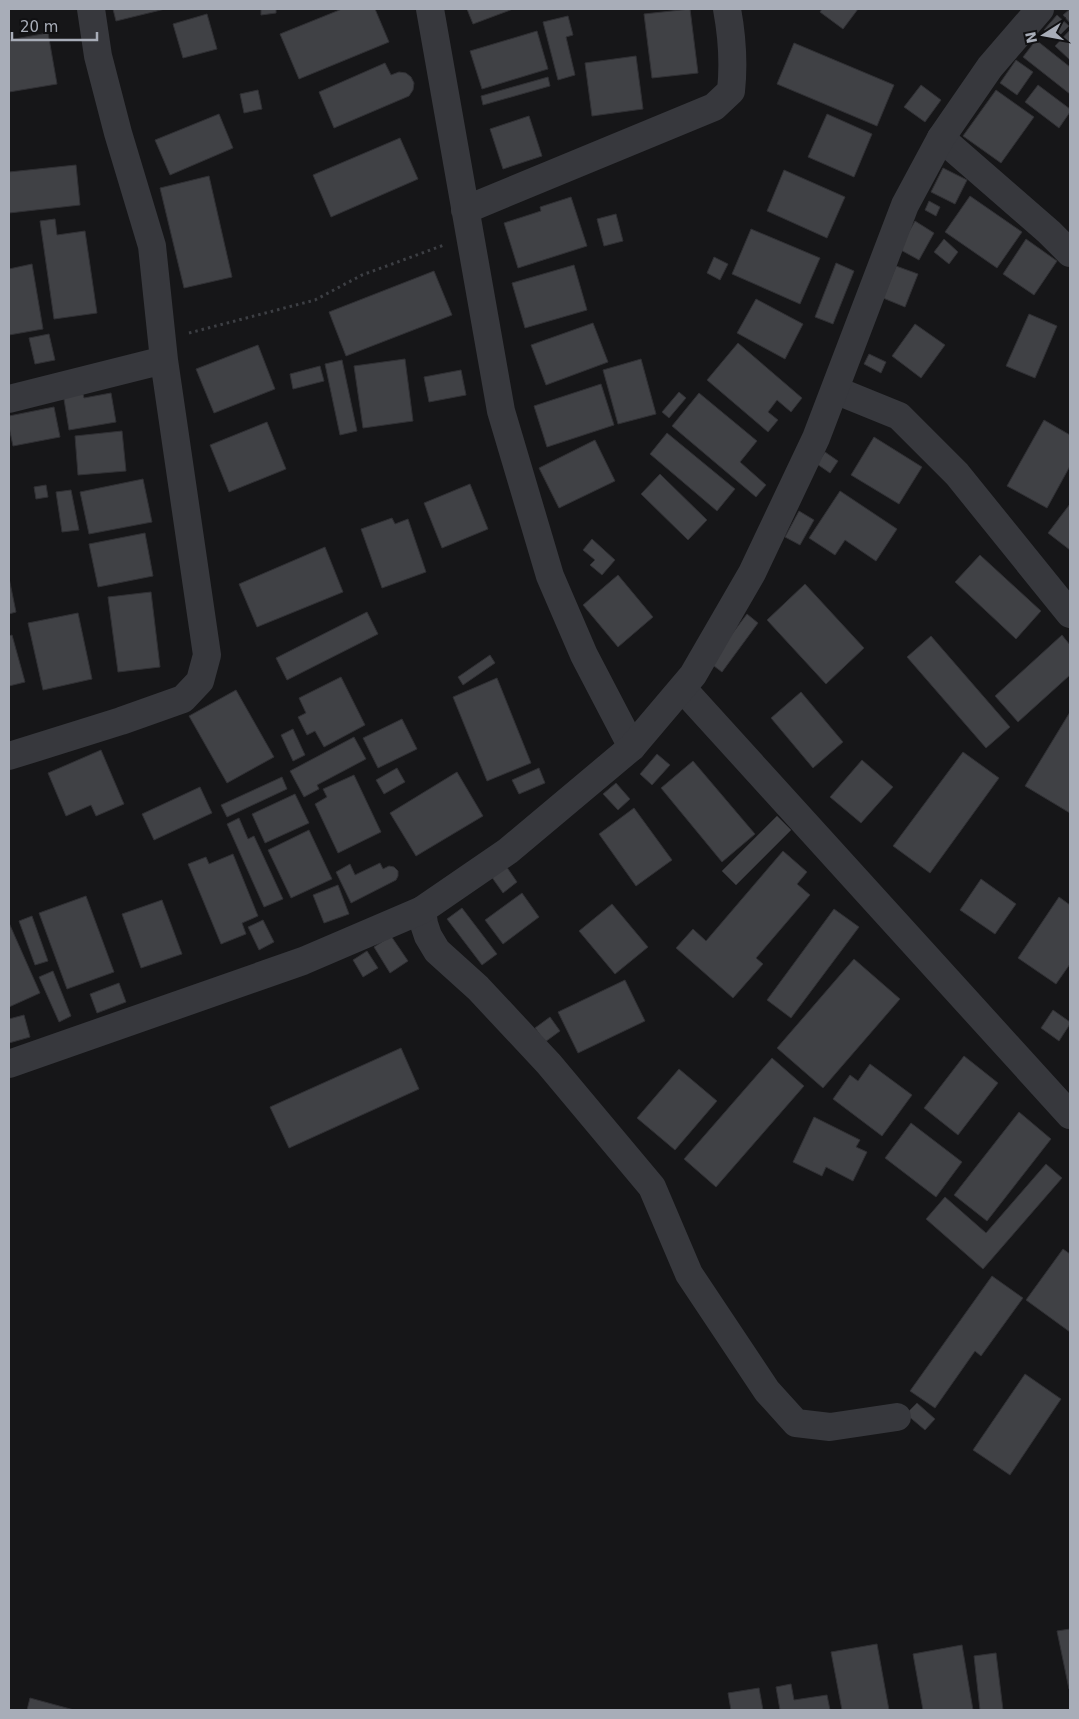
<svg xmlns="http://www.w3.org/2000/svg" width="1079" height="1719" viewBox="0 0 1079 1719" font-family="'DejaVu Sans',sans-serif">
  <style>
    .building { fill: #404145; stroke: #303034 }
    .lines { fill: none; stroke-linecap: round; stroke-linejoin: round }
    .path { stroke: #3d3f44; stroke-width: 3; stroke-dasharray: 2.5 4; stroke-linecap: butt }
    .minor { stroke: #37383d; stroke-width: 28 }
    .tertiary { stroke: #37383d; stroke-width: 28 }
  </style>
  <rect width="100%" height="100%" fill="#161618"/>
  <path class="building" d="M113,9h52l-49,12z
    M261,9h15v4l-15,2z
    M342,9h33l14,33 -90,37 -19,-45z
    M467,9h46l-40,15z
    M690,9l8,64 -46,5 -8,-64z
    M822,9h36l-15,20 -23,-17z
    M1070,9v14l-7,-8z
    M207,14l10,35 -34,9 -10,-34z
    M1057,15l12,11 -14,14 -11,-10z
    M568,16l5,19 -7,2 9,38 -17,5 -15,-58z
    M1070,30v30l-15,-14z
    M537,31l11,38 -66,20 -12,-38z
    M48,33l9,51 -48,8v-52z
    M1036,40l34,27v27l-47,-37z
    M794,43l100,42 -17,41 -100,-42z
    M636,56l7,53 -51,7 -7,-53z
    M1016,60l17,12 -16,23 -17,-12z
    M385,63l6,12 8,-3 7,1 5,4 3,6 -1,7 -4,6 -75,32 -15,-36z
    M548,77l2,9 -67,19 -2,-9z
    M921,85l20,15 -16,22 -21,-15z
    M1038,85l32,24v3l-11,16 -34,-26z
    M258,90l4,19 -18,4 -4,-19z
    M996,90l38,27 -33,46 -38,-27z
    M219,114l14,34 -63,27 -15,-35z
    M827,114l45,20 -18,43 -46,-20z
    M529,116l13,40 -39,13 -13,-40z
    M400,138l18,41 -87,38 -18,-42z
    M76,165l4,40 -71,8v-41z
    M943,168l24,12 -12,24 -24,-12z
    M784,170l61,27 -18,41 -60,-27z
    M209,176l23,101 -48,11 -24,-100z
    M970,196l52,36 -25,36 -52,-36z
    M571,197l16,49 -69,22 -14,-45 37,-12 -1,-4z
    M929,201l11,6 -4,9 -11,-6z
    M616,214l7,27 -19,5 -7,-27z
    M55,219l2,16 28,-4 12,82 -43,6 -14,-98z
    M915,221l19,12 -15,27 -20,-11z
    M751,229l69,29 -20,46 -68,-30z
    M944,239l14,13 -9,12 -15,-12z
    M1026,239l31,22 -23,34 -31,-21z
    M714,257l14,7 -8,16 -13,-7z
    M836,263l18,8 -21,53 -18,-7z
    M32,264l11,65 -34,6v-66z
    M574,265l13,45 -62,18 -13,-45z
    M896,266l22,8 -13,33 -22,-9z
    M434,271l18,44 -106,41 -17,-44z
    M756,299l47,25 -18,35 -48,-26z
    M1029,314l28,12 -22,52 -29,-12z
    M593,323l15,39 -62,23 -15,-40z
    M915,324l30,21 -24,33 -29,-22z
    M49,334l6,26 -20,4 -6,-26z
    M738,343l64,55 -11,14 -14,-12 -9,12 10,8 -10,12 -61,-52z
    M258,345l17,44 -61,24 -18,-44z
    M869,354l17,8 -5,11 -17,-9z
    M405,359l8,62 -50,7 -9,-62z
    M641,359l15,55 -38,10 -15,-54z
    M342,360l15,71 -17,4 -15,-71z
    M320,366l4,15 -31,8 -3,-15z
    M461,370l5,25 -37,7 -5,-25z
    M601,384l13,41 -67,22 -13,-41z
    M82,390l2,8 27,-5 5,29 -47,8 -6,-37z
    M679,392l7,6 -17,20 -7,-6z
    M699,393l58,48 -17,21 26,23 -10,12 -84,-71z
    M54,407l6,30 -47,9 -4,-19v-11z
    M1044,420l26,15v31l-23,42 -40,-22z
    M267,422l19,47 -57,23 -19,-47z
    M122,431l4,40 -48,4 -3,-39z
    M667,433l68,56 -18,22 -67,-57z
    M874,437l48,30 -23,37 -48,-29z
    M595,440l20,41 -56,27 -20,-40z
    M825,452l13,9 -8,12 -13,-9z
    M660,474l47,46 -19,20 -47,-46z
    M143,479l9,43 -63,12 -9,-42z
    M470,484l18,45 -46,19 -18,-45z
    M46,485l2,12 -12,2 -2,-12z
    M71,490l8,40 -17,2 -6,-40z
    M840,491l57,38 -21,32 -31,-21 -10,15 -26,-17z
    M1070,504v46l-22,-17z
    M799,511l15,9 -14,25 -15,-8z
    M392,518l3,6 13,-5 18,53 -44,16 -21,-59z
    M145,533l8,43 -55,11 -9,-43z
    M592,539l23,21 -13,15 -12,-10 5,-5 -12,-10z
    M325,547l18,45 -86,35 -18,-43z
    M980,555l61,56 -25,28 -61,-57z
    M618,575l35,42 -35,30 -35,-42z
    M9,578l7,34 -7,2z
    M805,584l59,64 -38,36 -59,-64z
    M151,592l9,75 -42,5 -10,-75z
    M367,612l11,22 -91,46 -11,-22z
    M78,613l14,66 -49,11 -15,-67z
    M747,614l11,9 -36,49 -12,-9z
    M12,635l13,47 -16,4v-50z
    M1062,635l8,10v30l-52,47 -23,-26z
    M931,636l79,91 -24,21 -79,-91z
    M490,655l5,8 -32,22 -5,-8z
    M341,677l24,48 -41,22 -9,-16 -8,4 -9,-18 8,-4 -7,-15z
    M497,678l34,85 -44,18 -34,-84z
    M236,690l38,67 -47,26 -38,-67z
    M801,692l42,50 -30,26 -42,-50z
    M1070,712v101l-45,-27z
    M402,719l15,30 -39,19 -15,-30z
    M293,729l12,26 -12,6 -12,-26z
    M354,737l12,22 -49,26 2,4 -15,8 -14,-26z
    M101,750l23,54 -28,12 -5,-11 -25,11 -18,-43z
    M963,752l36,26 -69,95 -37,-27z
    M657,754l13,11 -18,20 -12,-11z
    M862,760l31,27 -32,36 -31,-26z
    M693,761l62,73 -33,28 -61,-74z
    M397,768l8,14 -21,12 -8,-14z
    M539,768l6,15 -26,11 -7,-14z
    M457,772l26,44 -67,40 -26,-43z
    M354,775l27,57 -43,21 -23,-49 12,-7 -4,-8z
    M282,777l5,12 -60,28 -6,-12z
    M616,783l14,16 -12,11 -15,-16z
    M200,787l12,26 -58,27 -12,-26z
    M295,794l14,29 -44,20 -13,-29z
    M634,808l38,52 -36,26 -37,-52z
    M777,816l14,14 -55,55 -14,-14z
    M239,818l9,21 6,-3 29,63 -19,8 -37,-83z
    M309,830l23,49 -41,19 -23,-48z
    M783,851l24,21 -10,12 13,11 -54,63 7,6 -30,34 -57,-50 17,-19 13,12z
    M233,854l25,62 -16,7 4,11 -25,10 -33,-80 18,-7 3,7z
    M380,863l3,6 6,-3 5,1 4,4v5l-2,4 -45,23 -15,-31 14,-8 5,11z
    M506,866l11,16 -14,11 -12,-17z
    M981,879l35,25 -21,30 -35,-24z
    M338,885l11,29 -25,9 -11,-28z
    M522,893l17,24 -36,27 -18,-24z
    M86,896l28,76 -47,17 -28,-76z
    M1059,897l11,8v59l-14,20 -38,-26z
    M162,900l20,54 -41,14 -19,-54z
    M612,904l36,43 -33,27 -36,-43z
    M462,908l35,46 -15,11 -35,-46z
    M834,909l25,18 -68,91 -24,-18z
    M32,916l16,45 -13,4 -16,-44z
    M263,920l11,22 -15,8 -11,-23z
    M9,923l31,70 -31,14z
    M391,936l17,25 -18,12 -16,-26z
    M367,951l11,17 -15,9 -10,-17z
    M854,959l46,40 -77,89 -46,-40z
    M53,971l18,45 -12,6 -20,-45z
    M625,980l20,41 -67,32 -20,-41z
    M119,983l7,19 -29,11 -7,-19z
    M1053,1010l17,12v2l-11,17 -18,-13z
    M24,1015l6,22 -21,6v-24z
    M550,1017l10,14 -15,11 -10,-14z
    M401,1048l18,41 -130,59 -19,-41z
    M964,1056l34,27 -40,52 -34,-27z
    M772,1058l32,28 -88,101 -32,-28z
    M870,1064l42,31 -30,41 -49,-37 17,-24 8,6z
    M679,1069l38,32 -42,49 -38,-32z
    M1019,1112l32,27 -64,82 -33,-26z
    M814,1117l46,23 -4,7 11,5 -14,29 -27,-14 -4,9 -29,-14z
    M911,1123l51,39 -26,35 -51,-39z
    M1046,1164l16,14 -79,91 -57,-50 19,-22 41,36z
    M1063,1249l7,5v78l-44,-32z
    M992,1276l31,22 -42,58 -6,-5 -40,57 -25,-17z
    M1025,1374l36,25 -51,76 -37,-25z
    M917,1403l18,16 -10,11 -19,-16z
    M1070,1629v59l-1,1 -12,-58z
    M877,1644l12,66h-47l-11,-58z
    M962,1645l11,65h-50l-10,-56z
    M996,1653l7,57h-23l-6,-54z
    M791,1684l3,16 33,-5 3,15h-50l-4,-23z
    M759,1688l4,22h-32l-3,-17z
    M30,1698l44,12h-47z"/>
  <g class="lines">
    <path class="path" d="M189,333l126,-33 47,-25 82,-30"/>
    <path class="minor" d="M430,9l71,402 49,165 34,79 48,92
      M941,138l108,94 21,21
      M465,210l249,-103 17,-16c3,-28 1,-55 -4,-82
      M835,390l64,26 58,58 113,140
      M9,399l155,-39
      M683,689l387,426
      M9,756l112,-35 62,-22 17,-18 7,-26 -43,-295 -12,-114 -34,-113 -20,-77 -7,-47
      M422,910l2,14 4,12 9,15 41,37 71,76 103,123 37,87 78,117 29,32 34,4 67,-10"/>
    <path class="tertiary" d="M9,1064l294,-103 119,-51 86,-59 124,-104 61,-72 59,-102 64,-135 89,-233 36,-67 49,-71 50,-58"/>
  </g>
  <rect width="1079" height="1719" fill="none" stroke="#a8adb8" stroke-width="20"/>
  <g transform="translate(1044 35) rotate(259)" stroke="#111113" stroke-width="4" paint-order="stroke">
  <path d="M0-4L9 19L0 12L-9 19Z" fill="#a8adb8"/>
  <text y="-8" font-size="14" font-weight="bold" text-anchor="middle" fill="#a8adb8">N</text>
  </g>
  <path d="M12 32v8h85v-8" fill="none" stroke="#a8adb8" stroke-width="2.5"/>
  <text x="20" y="32" font-size="15" fill="#a8adb8" stroke="#111113" stroke-width="4" paint-order="stroke">20 m</text>
</svg>
